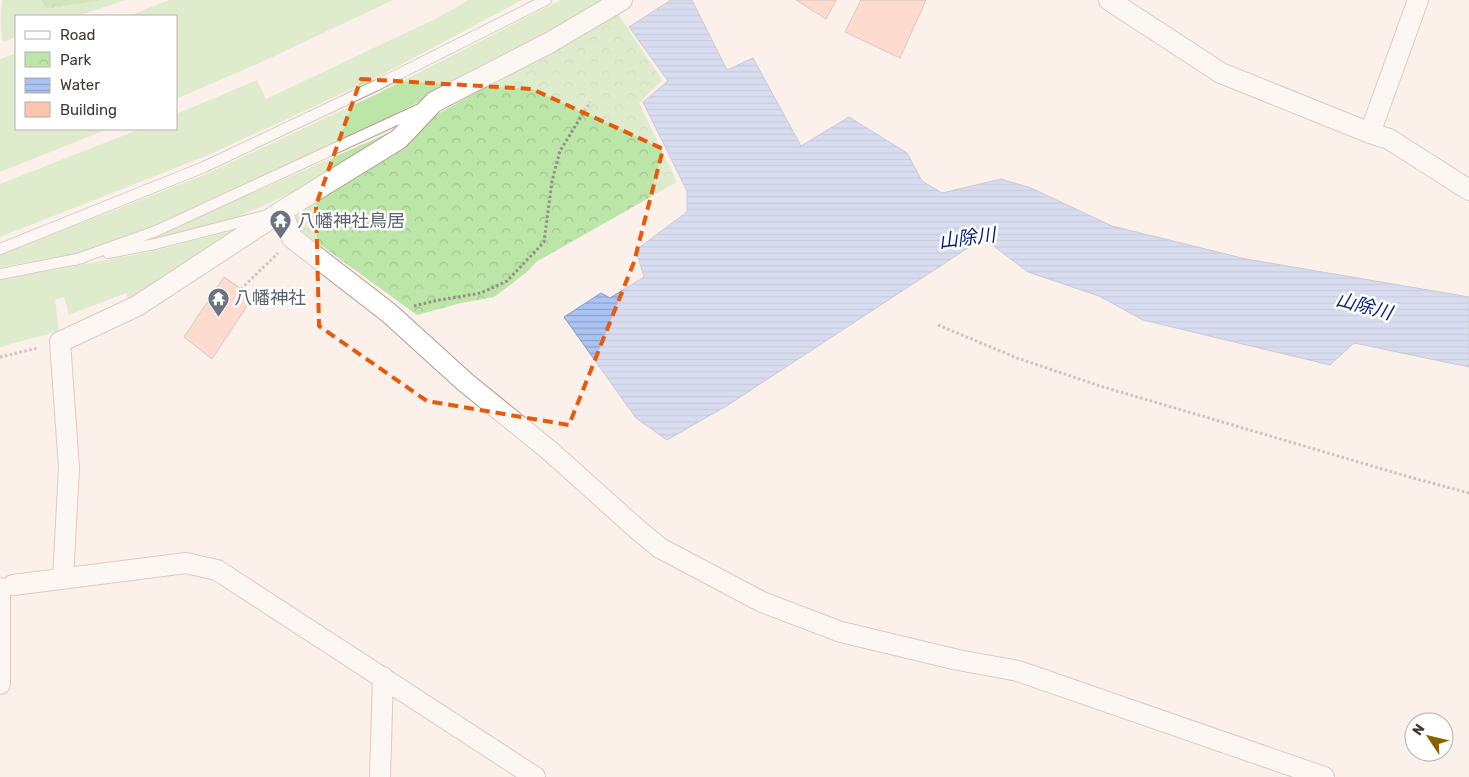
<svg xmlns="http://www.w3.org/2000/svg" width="1469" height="777" viewBox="0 0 1469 777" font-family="Rubik,'Noto Sans JP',sans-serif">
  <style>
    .grass { fill: #bbe6a8 }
    .forest { fill: url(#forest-crowns) }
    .park { fill: url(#park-crowns) }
    .water { fill: url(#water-rules); stroke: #8c9abb }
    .building { fill: #ffc4ad; stroke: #ae9287 }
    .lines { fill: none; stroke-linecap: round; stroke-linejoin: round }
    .lane-casing { stroke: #b69a8f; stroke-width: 12 }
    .street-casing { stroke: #b69a8f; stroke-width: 22 }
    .path { stroke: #978b87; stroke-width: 3; stroke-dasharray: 2.5 2.5; stroke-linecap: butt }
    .lane { stroke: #fff; stroke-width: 10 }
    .street { stroke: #fff; stroke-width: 20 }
    .marked { fill: none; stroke: #e8590c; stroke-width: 4; stroke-dasharray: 10 6; stroke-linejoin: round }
    .labels { text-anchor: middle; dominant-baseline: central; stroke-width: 5; stroke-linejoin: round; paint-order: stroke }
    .worship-label { font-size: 18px; fill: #5b616d; stroke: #fff; text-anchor: start }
    .water-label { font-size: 19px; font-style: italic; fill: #001d76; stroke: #fff }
  </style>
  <defs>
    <pattern id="forest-crowns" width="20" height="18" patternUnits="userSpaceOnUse" patternTransform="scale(1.25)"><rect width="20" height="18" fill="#9fd685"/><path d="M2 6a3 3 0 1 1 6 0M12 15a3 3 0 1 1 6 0" fill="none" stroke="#8ab873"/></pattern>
    <pattern id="park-crowns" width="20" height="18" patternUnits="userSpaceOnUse" patternTransform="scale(1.25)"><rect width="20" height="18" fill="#bbe6a8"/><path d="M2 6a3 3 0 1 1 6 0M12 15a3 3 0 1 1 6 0" fill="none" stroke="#a2c691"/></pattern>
    <pattern id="water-rules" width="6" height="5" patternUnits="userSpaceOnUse" patternTransform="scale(1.25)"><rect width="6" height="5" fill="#abc4f5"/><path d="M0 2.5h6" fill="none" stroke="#8da0c7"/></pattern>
  </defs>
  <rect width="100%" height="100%" fill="#fcf0eb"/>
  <path class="grass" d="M3,0h38l5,9 58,-9h22l-48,16h-62v21l-13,5c-3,-13 -3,-31 0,-42z
    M169,0h224l-127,60 -90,39v-83h-47z
    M469,0h53l-148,79 -168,77 -206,81v-53l140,-55h36v-15l81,-34 9,19 169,-80z
    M561,0h47l-38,23 -192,100 -219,100 -78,30 -81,14v-12l204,-80 173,-81z
    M16,53v76h92l-108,43v-113z
    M406,125l-89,57 -84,37 -76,21 -2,-1 8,-6z
    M238,229l-109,74 -3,-10 -57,22 -5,-18 -9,3 4,31 -59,16v-67l154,-29z"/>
  <path class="forest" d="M41,0h63l-58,9z"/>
  <path class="park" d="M618,14l44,66 -23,23 38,79 -141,80 -9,10 -33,25 -33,6 -44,12 -124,-90 -1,-9 88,-70z"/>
  <path class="water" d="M671,0h21l35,70 26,-12 48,88 48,-29 58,36 15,28 20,12 59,-14 30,9 81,38 134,33 223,38v70l-115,-24 -24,22 -187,-45 -44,-24 -71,-24 -45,-34 -255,167 -61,35 -31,-22 -72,-101 37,-24 9,5 34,-21 -8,-27 51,-38v-21l-44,-89 25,-21 -39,-54z"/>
  <path class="building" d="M796,0h40l-10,19z
    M861,0h65l-26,58 -55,-26z
    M224,277l29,20 -41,62 -28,-22z"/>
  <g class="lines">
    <defs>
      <path id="lane" d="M0,249l204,-82 171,-81 171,-86
        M108,253l47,-9 109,-28
        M75,260l81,-29 264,-122
        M0,274l82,-16"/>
      <path id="street" d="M1109,0l112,73 149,60 19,6 80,51
        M1370,133l48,-133
        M282,211l10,27 97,75 76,69 85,69 87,78 23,19 102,54 79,30 117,28 60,11 306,106
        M63,579l6,-111 -9,-126 77,-36 145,-95 117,-72 35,-37 115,-59 73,-43
        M13,585l173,-22 31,7 318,207
        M0,588v96
        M380,777l3,-100"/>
    </defs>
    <use href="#lane" class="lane-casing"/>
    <use href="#street" class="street-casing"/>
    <path class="path" d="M241,289l37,-36
      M414,306l20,-5 47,-8 26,-12 37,-39 8,-61 8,-30 30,-49
      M938,325l79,33 83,28 313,92 56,15
      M0,357l38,-9"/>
    <use href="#lane" class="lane"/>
    <use href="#street" class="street"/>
  </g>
  <path d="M0 0H1469V777H0ZM361,79l171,10 131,60 -29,113 -65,163 -142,-24 -108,-75 -3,-121z" fill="#fcf0eb" fill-opacity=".55" fill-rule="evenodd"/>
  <path class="marked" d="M361,79l171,10 131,60 -29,113 -65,163 -142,-24 -108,-75 -3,-121z"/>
  <defs>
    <symbol id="temple-pin" viewBox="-11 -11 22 30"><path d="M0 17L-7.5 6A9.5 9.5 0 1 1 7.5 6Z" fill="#6b7280" stroke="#fff"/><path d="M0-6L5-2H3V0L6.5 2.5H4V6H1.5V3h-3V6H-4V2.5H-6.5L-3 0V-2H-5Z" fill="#fff"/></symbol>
  </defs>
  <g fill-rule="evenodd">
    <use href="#temple-pin" x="268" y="208" width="25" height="34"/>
    <use href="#temple-pin" x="206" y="286" width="25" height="34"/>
  </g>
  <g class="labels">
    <g class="worship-label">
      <text x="297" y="221">八幡神社鳥居</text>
      <text x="234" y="298">八幡神社</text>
    </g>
    <g class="water-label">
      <text transform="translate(967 238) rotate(-7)">山除川</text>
      <text transform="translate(1364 306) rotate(15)">山除川</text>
    </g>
  </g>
  <rect x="15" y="15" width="162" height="115" fill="#ffffff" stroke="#b4afad"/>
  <rect x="25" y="31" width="25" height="8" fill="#ffffff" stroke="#b4afad"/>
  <text x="60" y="40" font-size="15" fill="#433733">Road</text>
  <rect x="25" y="52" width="25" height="15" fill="url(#park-crowns)" stroke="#b4afad"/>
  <text x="60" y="65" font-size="15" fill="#433733">Park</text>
  <rect x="25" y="78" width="25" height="15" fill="url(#water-rules)" stroke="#b4afad"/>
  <text x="60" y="90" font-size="15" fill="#433733">Water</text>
  <rect x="25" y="102" width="25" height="15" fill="#ffc4ad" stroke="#b4afad"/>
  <text x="60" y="115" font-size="15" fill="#433733">Building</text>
  <g transform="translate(1429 737) rotate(305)"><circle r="24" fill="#ffffff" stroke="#b4afad"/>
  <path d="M0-4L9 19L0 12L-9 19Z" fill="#896100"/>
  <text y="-8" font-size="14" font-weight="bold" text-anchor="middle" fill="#433733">N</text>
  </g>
</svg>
